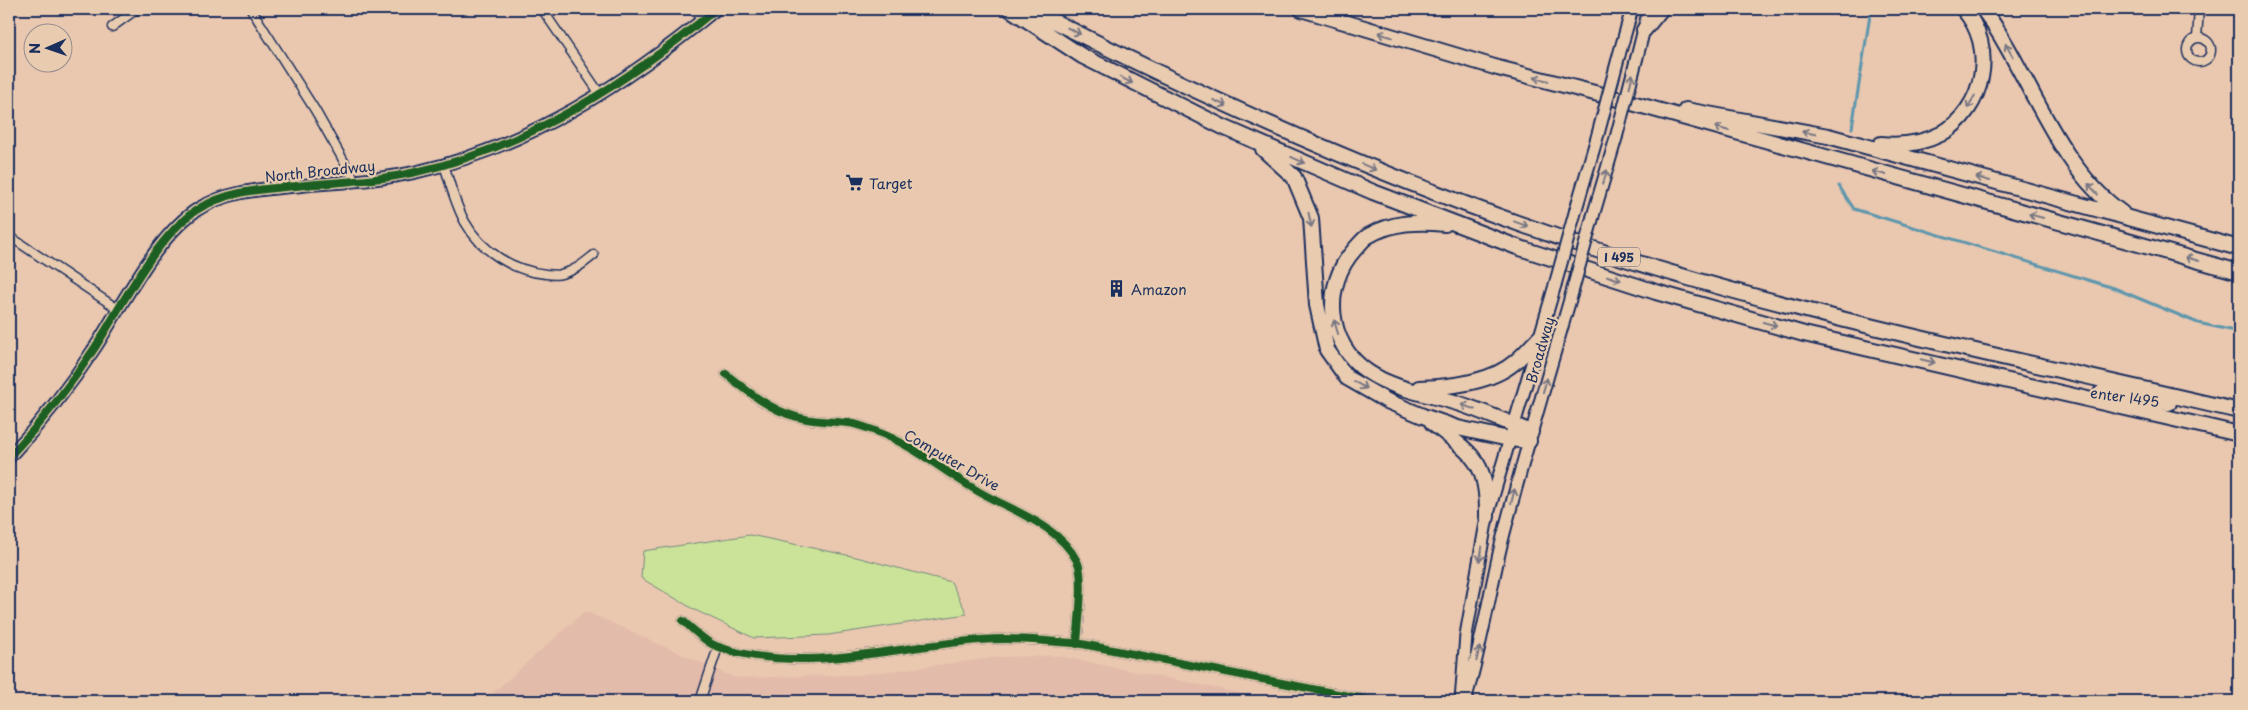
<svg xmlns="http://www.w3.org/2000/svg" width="2248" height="710" viewBox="0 0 2248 710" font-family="'Playpen Sans',sans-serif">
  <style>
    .built { fill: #e3bbaa }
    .green { fill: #cbe399; stroke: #73897c }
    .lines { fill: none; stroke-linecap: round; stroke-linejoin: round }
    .stream { stroke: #5e97ad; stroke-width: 3 }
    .street-casing { stroke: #1b2f5e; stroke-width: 11 }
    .secondary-casing { stroke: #1b2f5e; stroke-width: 15 }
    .highway-casing { stroke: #1b2f5e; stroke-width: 18 }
    .street { stroke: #e9ccb0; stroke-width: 8 }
    .secondary { stroke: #e9ccb0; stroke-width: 11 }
    .highway { stroke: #e9ccb0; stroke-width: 14 }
    .secondary-bridge-casing { stroke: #1b2f5e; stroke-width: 15; stroke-linecap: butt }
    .secondary-bridge { stroke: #e9ccb0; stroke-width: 11 }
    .cycleway-casing { stroke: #e9ccb0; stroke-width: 11 }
    .cycleway { stroke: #1b5e20; stroke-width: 8 }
    .oneway { stroke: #787683 }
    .labels { text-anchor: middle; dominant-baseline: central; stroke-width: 4.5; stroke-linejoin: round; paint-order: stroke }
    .shield { fill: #e9ccb0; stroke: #595e77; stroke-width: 1 }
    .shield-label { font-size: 12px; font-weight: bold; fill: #1b2f5e }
    .street-label { font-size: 14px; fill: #1b2f5e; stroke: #e9ccb0 }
    .poi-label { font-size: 14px; fill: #1b2f5e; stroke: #e9ccb0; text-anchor: start }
  </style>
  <rect width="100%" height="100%" fill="#eac7af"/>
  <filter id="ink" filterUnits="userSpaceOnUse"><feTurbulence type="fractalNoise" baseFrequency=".02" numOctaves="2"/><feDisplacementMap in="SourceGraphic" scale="10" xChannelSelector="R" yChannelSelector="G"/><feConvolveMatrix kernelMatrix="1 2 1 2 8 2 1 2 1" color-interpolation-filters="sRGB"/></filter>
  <g filter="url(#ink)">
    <path class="built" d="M585,611l150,67 123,-3 144,-18 56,-1 221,45h-795z"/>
    <path class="green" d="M750,535l106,22 95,25 16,32 -139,21 -74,3 -59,-28 -54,-32 2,-27z"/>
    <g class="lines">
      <path class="stream" d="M1852,128l19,-119
        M1839,186l15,23 260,79 84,35 41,9
        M2234,701l5,-6"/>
      <defs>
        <path id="street" d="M251,9l64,101 40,71
          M542,9l58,85
          M693,9l9,11
          M112,27l25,-18
          M2197,38l2,-29
          M2187 50a12 12 0 1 1 24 0a12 12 0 1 1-24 0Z
          M444,164c6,20 11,40 21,58 16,29 48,49 81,52 5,0 11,2 15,0 14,-3 23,-11 33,-19
          M9,236l109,73
          M726,374c21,17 44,36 71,43 17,5 35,4 52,6 8,1 18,5 26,8 39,14 72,43 108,63 32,18 75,31 94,67 8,14 1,65 0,83
          M683,621c10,8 22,21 33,25 81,30 180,0 264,-6 34,-3 68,1 102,4l292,57
          M700,701l18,-54"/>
        <path id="secondary" d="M1619,55l13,-46
          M1637,57l12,-48
          M1576,209l22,-75
          M1593,216l23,-78
          M9,457c32,-34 61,-71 87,-111 26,-41 59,-107 99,-135 30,-20 67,-22 102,-25 39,-4 80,-5 119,-14 113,-25 212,-90 300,-163
          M1466,697c15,-50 23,-101 35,-152 21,-84 46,-166 70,-249
          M1461,701l5,-66 21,-118 68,-232"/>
        <path id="highway" d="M1010,9l72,47 141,71 150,65 144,55 139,45 148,42 435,100
          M1030,9c183,94 371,178 567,241 210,68 428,111 642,161
          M1301,9l197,59 116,30 625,174
          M1983,9c48,66 71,155 139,204
          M1644,30l17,-21
          M1686,110l142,26 411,112
          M1881,144c20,2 42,-1 60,-10 44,-25 56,-88 22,-125
          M1263,149l31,28 17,41 6,87 10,45 20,28 40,23 36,15 35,12 51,11 20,2
          M1445,224c-27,-3 -53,-2 -77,12 -5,3 -9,9 -13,13 -33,36 -29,95 13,123 25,17 60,22 89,31 25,8 50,19 74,29
          M1419,388c31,-1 72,-5 96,-26 9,-7 17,-17 25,-25
          M2101,393l68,10
          M1432,423c41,32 56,38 55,94"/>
      </defs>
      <use href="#street" class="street-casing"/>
      <use href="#secondary" class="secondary-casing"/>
      <use href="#highway" class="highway-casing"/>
      <use href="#street" class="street"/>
      <use href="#secondary" class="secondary"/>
      <use href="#highway" class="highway"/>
      <defs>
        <path id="secondary-bridge" d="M1598,134l21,-79
          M1616,138l21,-81
          M1555,285l21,-76
          M1571,296l22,-80"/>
      </defs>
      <use href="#secondary-bridge" class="secondary-bridge-casing"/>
      <use href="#secondary-bridge" class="secondary-bridge"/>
      <defs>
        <path id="cycleway" d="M726,374c21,17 44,36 71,43 17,5 35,4 52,6 8,1 18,5 26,8 39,14 72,43 108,63 32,18 75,31 94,67 8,14 1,65 0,83
          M9,457c32,-34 61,-71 87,-111 26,-41 59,-107 99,-135 30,-20 67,-22 102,-25 39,-4 80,-5 119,-14 113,-25 212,-90 300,-163
          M683,621c10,8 22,21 33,25 81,30 180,0 264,-6 34,-3 68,1 102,4l292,57"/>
      </defs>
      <use href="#cycleway" class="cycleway-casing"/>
      <use href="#cycleway" class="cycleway"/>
    </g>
    <defs><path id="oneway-shaft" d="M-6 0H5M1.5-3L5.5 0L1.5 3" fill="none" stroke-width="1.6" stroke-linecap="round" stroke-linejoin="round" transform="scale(1.25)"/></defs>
    <g class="oneway">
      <use href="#oneway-shaft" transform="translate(1074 31) rotate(27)"/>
      <use href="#oneway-shaft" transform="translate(1385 35) rotate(-163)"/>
      <use href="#oneway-shaft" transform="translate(2009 50) rotate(-119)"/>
      <use href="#oneway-shaft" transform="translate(1541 79) rotate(-165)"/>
      <use href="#oneway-shaft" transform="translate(1126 80) rotate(27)"/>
      <use href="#oneway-shaft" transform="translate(1631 81) rotate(-77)"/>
      <use href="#oneway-shaft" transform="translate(1971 102) rotate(121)"/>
      <use href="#oneway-shaft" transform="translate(1220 103) rotate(25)"/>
      <use href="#oneway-shaft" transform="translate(1722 129) rotate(-164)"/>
      <use href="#oneway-shaft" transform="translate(1809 133) rotate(-169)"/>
      <use href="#oneway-shaft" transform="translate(1298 160) rotate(24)"/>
      <use href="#oneway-shaft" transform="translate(1369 167) rotate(23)"/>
      <use href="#oneway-shaft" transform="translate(1879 173) rotate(-165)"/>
      <use href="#oneway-shaft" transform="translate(1605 177) rotate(-74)"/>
      <use href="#oneway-shaft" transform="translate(1983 179) rotate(-165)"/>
      <use href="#oneway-shaft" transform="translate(2093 189) rotate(-132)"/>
      <use href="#oneway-shaft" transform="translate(2036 216) rotate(-165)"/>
      <use href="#oneway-shaft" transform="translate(1310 220) rotate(78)"/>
      <use href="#oneway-shaft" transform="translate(1521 224) rotate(20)"/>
      <use href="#oneway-shaft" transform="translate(2192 259) rotate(-164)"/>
      <use href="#oneway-shaft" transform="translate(1614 278) rotate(18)"/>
      <use href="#oneway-shaft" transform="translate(1770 324) rotate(16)"/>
      <use href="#oneway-shaft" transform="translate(1336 327) rotate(-107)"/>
      <use href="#oneway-shaft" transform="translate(1928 361) rotate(13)"/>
      <use href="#oneway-shaft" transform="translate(1360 385) rotate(31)"/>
      <use href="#oneway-shaft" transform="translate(1545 385) rotate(-74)"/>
      <use href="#oneway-shaft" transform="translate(1468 407) rotate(-159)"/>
      <use href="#oneway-shaft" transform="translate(1513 496) rotate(-76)"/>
      <use href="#oneway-shaft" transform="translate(1481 554) rotate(100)"/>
      <use href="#oneway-shaft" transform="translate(1478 654) rotate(-77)"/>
    </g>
  </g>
  <defs>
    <symbol id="supermarket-bare" viewBox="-9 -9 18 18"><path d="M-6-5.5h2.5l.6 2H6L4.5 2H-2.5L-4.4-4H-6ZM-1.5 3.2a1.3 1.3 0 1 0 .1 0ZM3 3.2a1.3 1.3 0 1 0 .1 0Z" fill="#1b2f5e" stroke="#e9ccb0" stroke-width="2.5" paint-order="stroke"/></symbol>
    <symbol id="building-bare" viewBox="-9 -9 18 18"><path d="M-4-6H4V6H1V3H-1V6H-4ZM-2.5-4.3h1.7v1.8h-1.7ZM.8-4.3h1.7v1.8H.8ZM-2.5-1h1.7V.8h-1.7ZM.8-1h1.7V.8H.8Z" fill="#1b2f5e" stroke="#e9ccb0" stroke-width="2.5" paint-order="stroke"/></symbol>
  </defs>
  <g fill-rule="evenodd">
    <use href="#supermarket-bare" x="842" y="170" width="25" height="25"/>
    <use href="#building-bare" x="1104" y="276" width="25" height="25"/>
  </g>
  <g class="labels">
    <rect class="shield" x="1598" y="247.5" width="42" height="19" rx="4"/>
    <g class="shield-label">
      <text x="1619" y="257">I 495</text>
    </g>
    <g class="street-label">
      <text transform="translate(320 171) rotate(-6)">North Broadway</text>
      <text transform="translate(1540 350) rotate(-74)">Broadway</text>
      <text transform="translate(2125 397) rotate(8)">enter I495</text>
      <text transform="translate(952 460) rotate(30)">Computer Drive</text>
    </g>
    <g class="poi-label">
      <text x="869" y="183">Target</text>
      <text x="1131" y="289">Amazon</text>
    </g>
  </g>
  <rect width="2248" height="710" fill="none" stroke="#e9ccb0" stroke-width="30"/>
  <rect x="15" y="15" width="2218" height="680" fill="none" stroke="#1b2f5e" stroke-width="2" filter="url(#ink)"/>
  <g transform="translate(48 48) rotate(268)"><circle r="24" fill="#e9ccb0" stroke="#978d8f"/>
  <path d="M0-4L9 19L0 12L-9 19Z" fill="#1b2f5e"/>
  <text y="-8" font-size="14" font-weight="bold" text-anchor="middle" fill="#1b2f5e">N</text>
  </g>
</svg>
